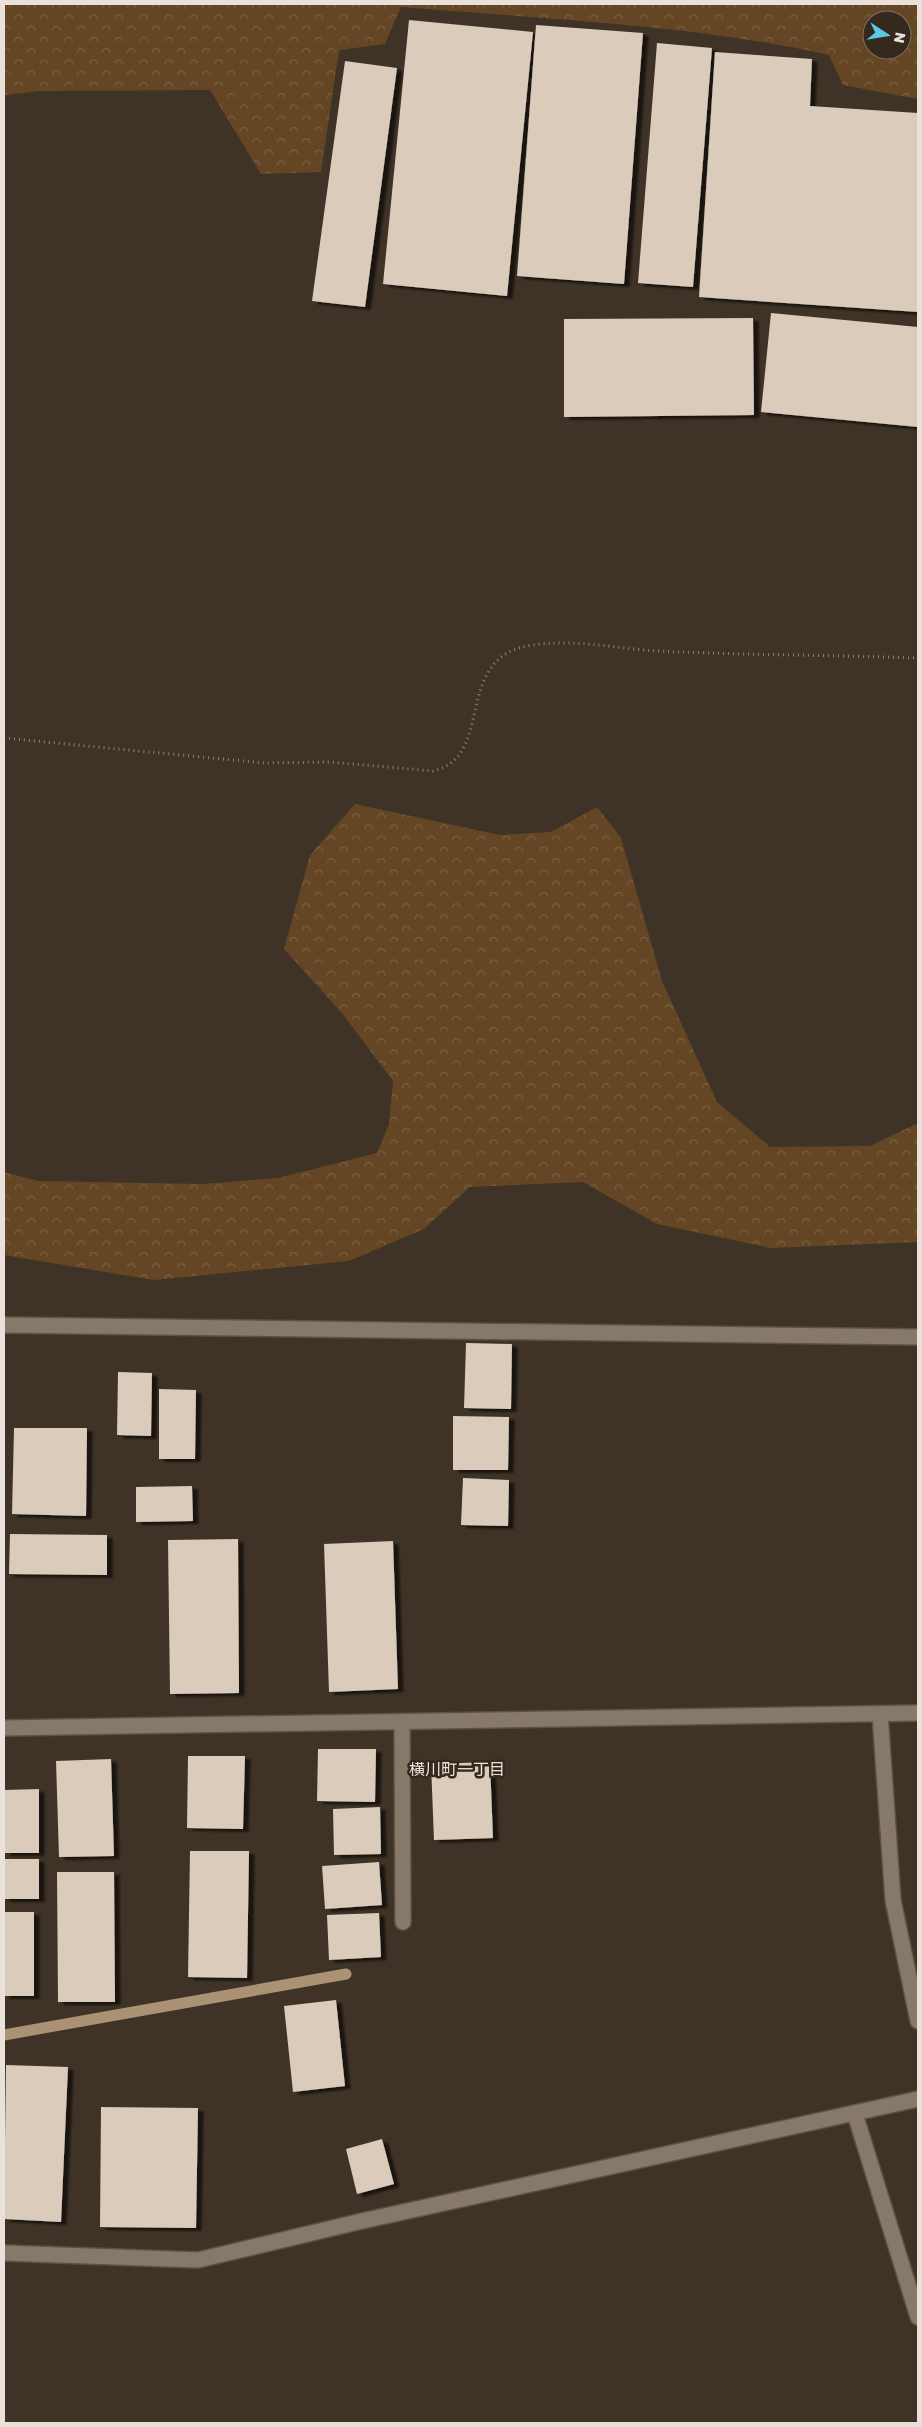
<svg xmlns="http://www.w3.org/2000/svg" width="922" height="2427" viewBox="0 0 922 2427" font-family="'Golos Text','Noto Sans JP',sans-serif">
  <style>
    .forest { fill: url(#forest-crowns); fill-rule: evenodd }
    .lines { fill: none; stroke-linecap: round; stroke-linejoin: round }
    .stream { stroke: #ac9275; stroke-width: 11 }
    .building { fill: #dacbbb; filter: url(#shadow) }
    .minor-casing { stroke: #5c5247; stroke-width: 18 }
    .tertiary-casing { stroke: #5c5247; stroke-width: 18 }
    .path { stroke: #8d8479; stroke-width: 3; stroke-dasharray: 1 4; stroke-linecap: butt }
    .minor { stroke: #86796a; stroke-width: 15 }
    .tertiary { stroke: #86796a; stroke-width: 15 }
    .labels { text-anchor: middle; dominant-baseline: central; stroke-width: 5; stroke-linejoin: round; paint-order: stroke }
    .neighbourhood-label { font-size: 16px; fill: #eae2da; stroke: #34291c }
  </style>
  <defs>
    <pattern id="forest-crowns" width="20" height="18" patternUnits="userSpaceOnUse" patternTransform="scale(1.25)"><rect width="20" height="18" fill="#644624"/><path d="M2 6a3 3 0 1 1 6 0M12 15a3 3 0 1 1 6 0" fill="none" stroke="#7a6043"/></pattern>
    <filter id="shadow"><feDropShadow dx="5.5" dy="3" stdDeviation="1" flood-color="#0009"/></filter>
  </defs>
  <rect width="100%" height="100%" fill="#3e3326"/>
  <path class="forest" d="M4,4h914v95l-75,-14 -14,-30c-140,-31 -286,-36 -428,-48l-16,37 -46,6 -18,122 -60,2 -51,-84 -169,1 -37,4zM872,20h30v30h-30z
    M355,804l145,31 51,-3 46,-25 24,31 41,143 55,121 53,45 100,-1 48,-23v119l-147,6 -114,-24 -74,-42 -113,5 -46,42 -75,32 -195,19 -150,-25v-83l34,9 165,3 75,-6 99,-25 12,-29 4,-43 -51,-68 -58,-64 26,-94z"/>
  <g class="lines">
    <path class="stream" d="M4,2035l342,-61"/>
  </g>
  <path class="building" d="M409,20l124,12 -26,264 -124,-12z
    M536,25l107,8 -19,251 -107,-8z
    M657,43l55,5 -19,239 -55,-4z
    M715,52l97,7 -2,47 108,7v199l-219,-15z
    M345,61l52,7 -32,239 -53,-6z
    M771,313l147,14v100l-157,-15z
    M753,318l1,97 -190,2v-98z
    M466,1343l46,1 -1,65 -47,-1z
    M118,1372l34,1 -1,63 -34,-1z
    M159,1389l37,1 -1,69h-36z
    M453,1416l56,1 -1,53h-55z
    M14,1428h73l-1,88 -74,-2z
    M463,1478l46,2 -1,46 -47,-1z
    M192,1486l1,35 -57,1v-35z
    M10,1534l97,1v40l-98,-1z
    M238,1539l1,154 -69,1 -2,-154z
    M393,1541l5,148 -69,3 -5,-148z
    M318,1749h58l-1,53 -58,-1z
    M188,1756h57l-2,73 -56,-1z
    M111,1759l3,97 -55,1 -3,-96z
    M490,1762l3,76 -59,2 -3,-76z
    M39,1789v64h-34v-63z
    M380,1807l1,47 -47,1 -1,-46z
    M190,1851h59l-2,127 -59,-1z
    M4,1859h35v40h-35z
    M379,1862l3,43 -57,4 -3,-43z
    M57,1872h57l1,130h-57z
    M4,1912h30v84h-30z
    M379,1913l2,44 -52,3 -2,-45z
    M336,2000l9,86 -52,6 -9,-86z
    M6,2065l62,2 -7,155 -57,-3z
    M101,2107l97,1 -2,120 -96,-1z
    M382,2139l12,45 -37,10 -11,-45z"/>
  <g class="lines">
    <defs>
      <path id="minor" d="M4,1325l914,12
        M880,1714l13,186 25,121
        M402,1722l1,200
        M4,1728l914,-15
        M855,2114l63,203"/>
      <path id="tertiary" d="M4,2253l194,7 164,-39 556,-122"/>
    </defs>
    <use href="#minor" class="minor-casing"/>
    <use href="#tertiary" class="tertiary-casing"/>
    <path class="path" d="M4,738l260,25 65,-1 104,9c55,-13 28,-86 71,-116 17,-12 47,-12 66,-12 29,1 58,6 87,8 87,4 174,4 261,7"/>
    <use href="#minor" class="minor"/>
    <use href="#tertiary" class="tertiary"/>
  </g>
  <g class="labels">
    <g class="neighbourhood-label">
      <text x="457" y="1769">横川町一丁目</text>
    </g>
  </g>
  <rect width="922" height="2427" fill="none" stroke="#eae2da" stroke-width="10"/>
  <g transform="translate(887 35) rotate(102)"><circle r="24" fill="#34291c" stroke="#7d7368"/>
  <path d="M0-4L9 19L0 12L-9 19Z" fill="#5ac8e6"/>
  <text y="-8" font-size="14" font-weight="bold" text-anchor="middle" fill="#eae2da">N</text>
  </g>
</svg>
